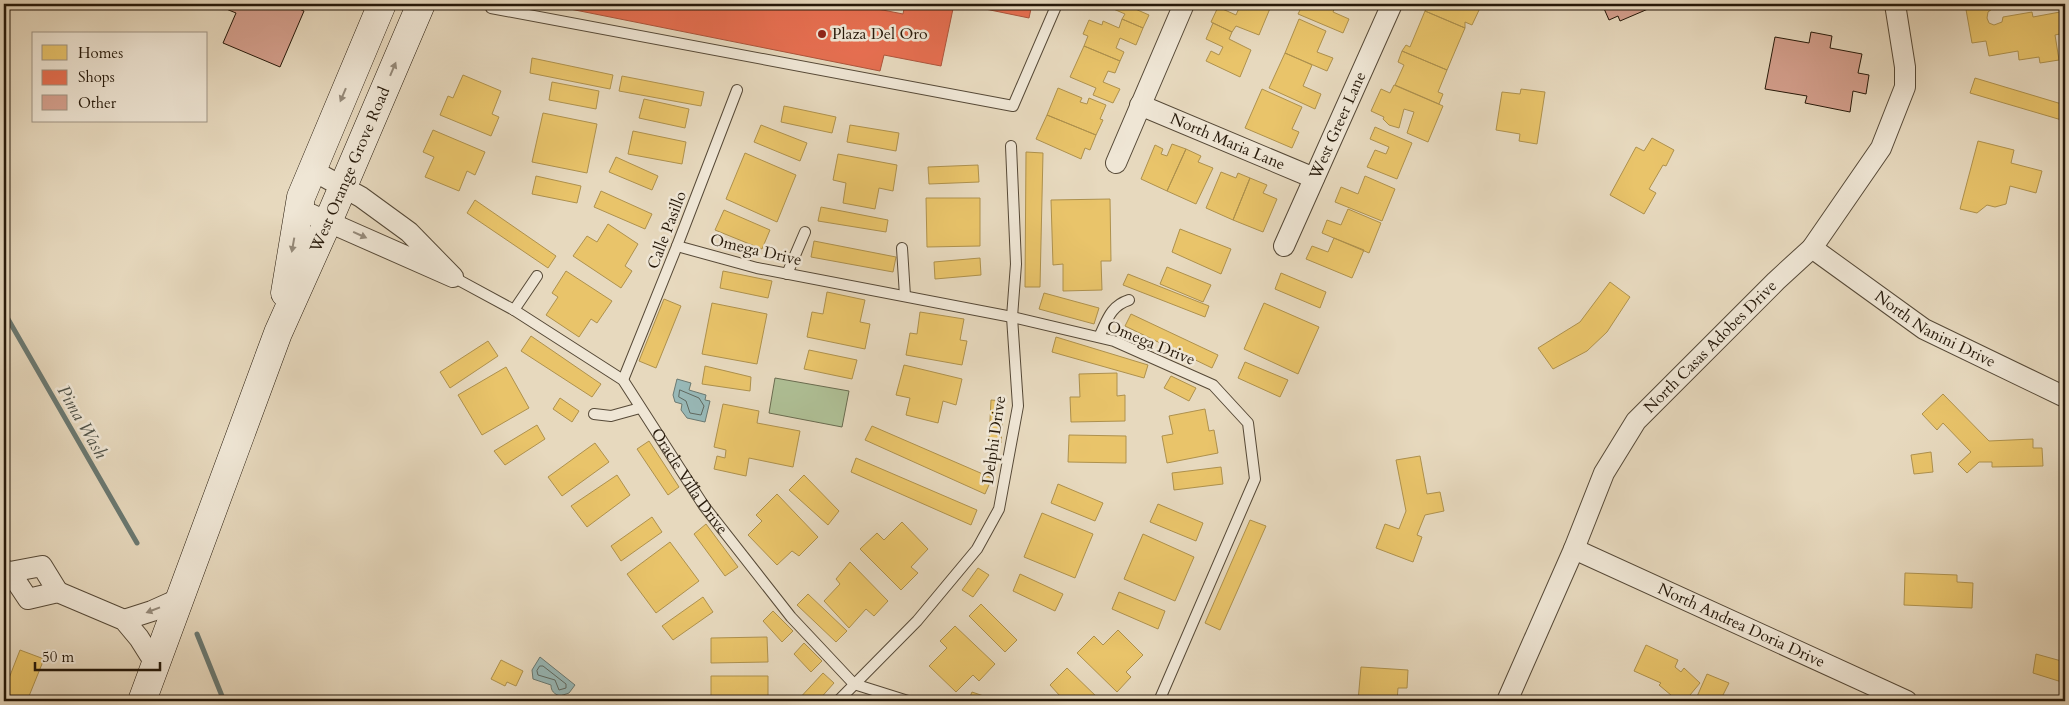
<svg xmlns="http://www.w3.org/2000/svg" width="2069" height="705" viewBox="0 0 2069 705" font-family="Cardo,serif">
  <style>
    .green { fill: #afc096; stroke: #6a6c50 }
    .water { fill: #98b9b8; stroke: #6a7972 }
    .homes { fill: #e9c46a; stroke: #ae914d }
    .shops { fill: #e76f51; stroke: #ad553c }
    .lines { fill: none; stroke-linecap: round; stroke-linejoin: round }
    .shore { stroke: #5f6961; stroke-width: 1 }
    .stream { stroke: #6a7972; stroke-width: 5 }
    .building { fill: #d5a08e; stroke: #26190a }
    .service-casing { stroke: #564937; stroke-width: 12 }
    .minor-casing { stroke: #564937; stroke-width: 22 }
    .secondary-casing { stroke: #26190a; stroke-width: 29 }
    .service { stroke: #efe6d5; stroke-width: 10 }
    .minor { stroke: #efe6d5; stroke-width: 20 }
    .secondary { stroke: #efe6d5; stroke-width: 28 }
    .oneway { fill: #958a7a }
    .poi-dot { fill: #8f2418; stroke: #efe6d5; stroke-width: 2 }
    .labels { text-anchor: middle; dominant-baseline: central; stroke-width: 5; stroke-linejoin: round; paint-order: stroke }
    .poi-label { font-size: 16px; fill: #26190a; stroke: #efe6d5; text-anchor: start }
    .street-label { font-size: 16px; fill: #26190a; stroke: #efe6d5 }
    .water-label { font-size: 18px; font-style: italic; fill: #4e5147; stroke: #efe6d5 }
  </style>
  <rect width="100%" height="100%" fill="#e7d9be"/>
  <filter id="stains"><feTurbulence type="fractalNoise" baseFrequency=".004" numOctaves="4"/><feColorMatrix values="0 0 0 0 .2 0 0 0 0 .09 0 0 0 0 .02 0 0 0 .5 -.17"/></filter>
  <radialGradient id="worn" r=".72"><stop offset=".6" stop-color="#630" stop-opacity="0"/><stop offset="1" stop-color="#630" stop-opacity=".3"/></radialGradient>
  <path class="green" d="M775,378l74,13 -7,36 -73,-14z"/>
  <path class="water" d="M677,379l14,4 -2,7 17,5 -1,5 5,1 -5,21 -18,-4 -6,-8 1,-6 -7,-2 -2,-7z
    M540,657l35,28 -6,8 -9,3c-6,-2 -9,-5 -9,-11l-18,-6 -1,-9z"/>
  <path class="homes" d="M1102,4h33l-2,4 16,7 -6,13 -21,-9 3,-5z
    M1236,4h30l5,2 -12,29 -23,-9 -4,6 -21,-10 7,-15 18,8 4,-9z
    M1303,4h36l-1,4 -3,-1 -2,5 16,7 -6,14 -45,-19z
    M1429,4h48l-1,2 4,2 -8,17 -7,-3v6l-40,-17z
    M1965,4h27v5l-4,3 -1,6 2,5 5,2 8,-3 1,-5 29,-5 1,5 27,-5 4,21 -9,2 4,25 -19,3 -1,-6 -20,3 -1,-9 -29,5 -3,-15 -14,2z
    M1425,11l40,17 -18,42 -45,-19 4,-6 4,2z
    M1122,19l21,9 -7,17 -16,-7 -4,10 8,4 -4,9 -36,-15 4,-10 -5,-2 6,-14 13,5 1,-4 16,7z
    M1299,19l27,12 -9,21 16,6 -6,13 -42,-18z
    M1213,23l19,9 -3,7 22,11 -11,27 -34,-16 5,-10 8,4 4,-8 -17,-8z
    M1084,46l36,15 -5,12 -7,-2 -5,11 17,7 -7,14 -20,-8 3,-7 -26,-11z
    M1402,51l45,19 -9,22 5,2 -4,10 -44,-19 9,-20 -6,-3z
    M1285,53l27,12 -9,21 18,8 -6,15 -46,-21z
    M532,58l81,17 -3,14 -80,-16z
    M463,75l38,16 -9,23 7,3 -8,19 -51,-21 8,-19 5,2z
    M622,76l82,16 -3,14 -82,-15z
    M1975,78l90,27v16l-95,-28z
    M552,82l47,9 -3,18 -47,-9z
    M1394,85l49,21 -15,36 -21,-9 7,-21 -10,-3 -5,19 -10,-3 -6,-6 1,-2 -13,-6 10,-22 9,4z
    M1058,88l24,10 -2,4 7,2 2,-6 17,7 -6,14 3,1 -7,15 -49,-20z
    M1262,89l40,18 -10,22 7,3 -7,16 -47,-20z
    M1521,89l24,3 -8,52 -18,-3 1,-7 -24,-4 6,-38 18,2z
    M644,99l45,10 -4,19 -46,-10z
    M784,106l52,11 -4,16 -51,-11z
    M543,113l54,11 -10,49 -55,-11z
    M1047,115l49,20 -6,15 -5,-2 -4,11 -45,-20z
    M761,125l46,18 -7,18 -46,-19z
    M850,125l49,8 -3,18 -49,-9z
    M1375,127l37,16 -15,36 -30,-12 8,-17 11,4 3,-7 -19,-8z
    M433,130l52,22 -10,23 -8,-4 -8,20 -34,-14 9,-20 -11,-5z
    M633,131l53,11 -4,22 -54,-10z
    M1652,138l22,12 -8,16 -3,-1 -14,24 7,4 -12,21 -34,-19 26,-48 8,4z
    M1978,141l36,9 -3,13 31,8 -6,22 -26,-7 -4,18 -11,3 -8,-2 -10,8 -17,-4z
    M1172,144l14,5 -19,42 -26,-12 14,-34 8,4 -2,5 6,2z
    M1186,149l15,7 -3,6 15,6 -17,36 -29,-13z
    M1026,152l17,1 -3,134h-15z
    M745,153l51,22 -19,47 -51,-23z
    M838,154l59,11 -4,26 -14,-3 -4,21 -32,-6 3,-20 -13,-3z
    M616,157l42,19 -6,14 -43,-18z
    M978,165l1,17 -50,2 -1,-17z
    M1221,172l15,6 2,-5 12,5 -17,42 -27,-12z
    M536,176l45,10 -4,17 -45,-9z
    M1365,176l30,13 -13,32 -47,-19 6,-15 17,7z
    M1250,178l17,7 -4,8 14,6 -14,33 -30,-12z
    M601,191l51,23 -7,15 -51,-22z
    M926,198h54v48l-53,1z
    M1110,199l1,62h-10l1,29 -39,1v-27l-10,1 -2,-65z
    M475,200l81,56 -8,12 -81,-55z
    M821,207l67,13 -2,12 -68,-11z
    M1348,209l33,14 -12,30 -47,-20 5,-13 14,5z
    M724,210l46,20 -8,19 -47,-19z
    M608,224l30,20 -13,22 7,5 -11,17 -48,-32 14,-20 10,6z
    M1180,229l51,20 -10,25 -49,-22z
    M1334,238l30,12 -12,28 -46,-19 6,-13 16,6z
    M814,241l82,16 -3,15 -82,-15z
    M980,258l1,17 -46,4 -1,-17z
    M1167,267l44,18 -8,17 -43,-18z
    M566,271l46,30 -15,22 -6,-4 -12,18 -33,-22 12,-18 -6,-4z
    M723,271l49,10 -4,17 -48,-10z
    M1281,273l45,19 -6,16 -45,-19z
    M1128,274l81,32 -4,11 -82,-32z
    M1610,282l20,15 -23,35 -20,19 -34,18 -15,-21 42,-26z
    M827,292l38,8 -5,22 10,2 -5,25 -58,-12 5,-25 11,2z
    M1044,293l55,15 -5,16 -55,-15z
    M664,299l17,7 -25,62 -17,-7z
    M712,303l55,11 -10,50 -55,-10z
    M1264,303l55,24 -21,47 -54,-25z
    M920,312l44,7 -4,21 7,1 -5,24 -56,-10 4,-22 7,1z
    M1131,314l87,41 -6,13 -87,-42z
    M531,336l70,48 -9,13 -71,-46z
    M1056,337l92,28 -4,13 -92,-26z
    M488,341l10,15 -48,32 -10,-16z
    M809,350l48,10 -5,19 -48,-10z
    M1245,362l43,18 -8,17 -42,-19z
    M904,365l58,14 -6,26 -13,-4 -5,22 -32,-8 4,-17 -14,-3z
    M705,366l46,11 -1,14 -48,-7z
    M506,367l23,41 -47,27 -24,-40z
    M1117,373v23l8,-1v26l-54,1 -1,-25h10l-1,-23z
    M1171,376l25,12 -7,13 -25,-13z
    M1943,394l46,47 44,-2v9h9l1,18 -51,1v-5h-13l-12,11 -9,-9 13,-12 -28,-29 -6,7 -15,-16z
    M560,398l19,13 -7,11 -19,-13z
    M991,400l13,1 -3,42 -12,-3z
    M723,404l36,7 -2,12 43,8 -7,36 -44,-9 -3,18 -32,-7 3,-13 8,2 1,-8 -12,-3z
    M1205,409l4,22 5,-1 4,23 -51,10 -5,-27 11,-2 -4,-18z
    M537,425l8,14 -40,26 -11,-14z
    M872,426l120,52 -7,16 -120,-54z
    M1069,435l57,1v27l-58,-1z
    M649,441l30,46 -11,8 -31,-46z
    M595,443l14,19 -47,34 -14,-19z
    M1931,452l2,20 -19,2 -3,-19z
    M1420,456l7,38 13,-2 4,19 -19,4 -8,20 5,2 -9,25 -37,-14 9,-24 14,5 7,-18 -10,-51z
    M856,458l121,52 -6,15 -120,-53z
    M1221,467l2,17 -49,6 -2,-17z
    M617,475l13,20 -43,32 -16,-21z
    M804,475l35,36 -11,14 -39,-35z
    M1058,484l45,19 -8,18 -44,-18z
    M777,494l41,43 -19,19 -7,-5 -15,14 -29,-30 14,-14 -6,-6z
    M1158,504l45,19 -7,18 -46,-19z
    M1042,513l51,21 -18,44 -51,-21z
    M652,517l10,15 -41,29 -10,-15z
    M1250,520l16,6 -46,104 -15,-7z
    M902,522l26,27 -17,18 7,6 -17,17 -41,-41 17,-16 7,7z
    M706,524l32,43 -13,9 -31,-42z
    M1143,534l51,23 -19,44 -51,-22z
    M670,542l29,39 -43,32 -29,-39z
    M850,562l38,39 -14,15 -8,-7 -17,19 -25,-27 16,-17 -4,-5z
    M978,568l11,7 -16,22 -11,-7z
    M1905,573l52,2v7l16,1 -1,25 -68,-3z
    M1020,574l43,20 -8,17 -42,-20z
    M1119,592l46,19 -7,18 -46,-20z
    M808,594l39,37 -11,11 -39,-37z
    M703,597l10,15 -40,28 -11,-14z
    M981,604l36,36 -12,12 -36,-36z
    M773,611l20,20 -11,11 -19,-21z
    M955,626l40,38 -16,17 -6,-6 -17,17 -27,-26 18,-18 -7,-7z
    M1118,630l25,25 -17,17 5,5 -14,15 -40,-39 17,-17 9,9z
    M767,637l1,25 -57,1v-25z
    M804,643l18,18 -11,11 -17,-18z
    M1646,645l32,15 -3,7 6,5 3,-4 16,15 -15,18h-7l-19,-16 2,-2 -27,-12z
    M20,650l24,9 -17,42h-23v-10z
    M2036,654l29,8v21l-32,-10z
    M4,655l4,1 -4,10z
    M501,660l22,11 -7,15 -9,-4 -2,4 -14,-7z
    M1361,667l47,3 -1,18h-9l-1,13h-39z
    M1067,668l34,33h-45l4,-5 -10,-11z
    M823,673l11,10 -16,18h-21z
    M1707,674l22,9 -9,18h-25z
    M711,676h57v25h-57z
    M972,692l26,9h-30z
    M850,695l7,6h-13z"/>
  <path class="shops" d="M545,4h307l51,10 2,-10h49l-13,62 -57,-11 -4,16z
    M961,4h71l-3,14z"/>
  <g class="lines">
    <path class="shore" d="M680,390l19,8 5,8 -3,9 -11,-2 -4,-12 -7,-4z
      M540,666h3l23,18v4l-7,2 -4,-10 -17,-5 -1,-4z"/>
    <path class="stream" d="M4,315l4,4 129,224
      M197,634l27,67"/>
  </g>
  <path class="building" d="M214,4h73l17,7 -24,56 -57,-24 13,-30z
    M1602,4h52l1,2 -35,15 -2,-5 -9,4z
    M1811,32l21,4 -2,12 32,6 -4,19 11,2 -3,19 -13,-3 -3,21 -45,-9 2,-7 -42,-7 10,-52 34,6z"/>
  <g class="lines">
    <defs>
      <g id="service">
        <path d="M493,4l-2,4 522,98 44,-102"/>
        <path d="M677,246l80,22 255,49 102,24 99,44 35,38 7,56 -96,222"/>
        <path d="M902,248l3,48"/>
        <path d="M787,274l18,-42"/>
        <path id="s1" d="M453,277l61,33 109,70 81,126 87,111 63,67 54,17"/>
        <path d="M514,310l23,-34"/>
        <path d="M1099,337c8,-16 11,-31 30,-37"/>
        <path d="M623,380l54,-134 60,-156"/>
        <path d="M594,414l17,2 29,-8"/>
        <path d="M838,701l79,-80 60,-72 22,-40 19,-103 -6,-89 4,-53 -5,-118"/>
      </g>
      <g id="minor">
        <path id="s2" d="M1140,105l174,73"/>
        <path d="M1116,163l68,-159"/>
        <path d="M299,209l154,68 -44,-45 -48,-35 -49,-27"/>
        <path id="s3" d="M1284,246l108,-242"/>
        <path id="s4" d="M1812,248l112,81 141,68"/>
        <path id="s5" d="M1574,549l333,152"/>
        <path d="M4,570l6,2 32,-6 16,26"/>
        <path d="M10,572l18,27 30,-7 66,28 15,18 17,27"/>
        <path d="M124,620l28,-9 29,-13"/>
        <path id="s6" d="M1507,701l67,-152 30,-76 32,-52 140,-140 36,-33 69,-100 24,-61v-20l-10,-63"/>
      </g>
      <g id="secondary">
        <path d="M285,293l16,-96 81,-193"/>
        <path id="s7" d="M142,701l136,-368 55,-123 88,-206"/>
      </g>
    </defs>
    <use href="#service" class="service-casing"/>
    <use href="#minor" class="minor-casing"/>
    <use href="#secondary" class="secondary-casing"/>
    <use href="#service" class="service"/>
    <use href="#minor" class="minor"/>
    <use href="#secondary" class="secondary"/>
  </g>
  <defs><path id="oneway-solid" d="M-6-.8H1V-3.2L6.5 0L1 3.2V.8H-6Z" transform="scale(1.25)"/></defs>
  <g class="oneway">
    <use href="#oneway-solid" transform="translate(393 69) rotate(-67)"/>
    <use href="#oneway-solid" transform="translate(343 95) rotate(113)"/>
    <use href="#oneway-solid" transform="translate(360 235) rotate(24)"/>
    <use href="#oneway-solid" transform="translate(293 245) rotate(100)"/>
    <use href="#oneway-solid" transform="translate(153 610) rotate(159)"/>
  </g>
  <circle class="poi-dot" cx="822" cy="34" r="5"/>
  <g class="labels">
    <g class="poi-label">
      <text x="832" y="34">Plaza Del Oro</text>
    </g>
    <g class="street-label">
      <text stroke="none"><textPath href="#s3" startOffset="132">West Greer Lane</textPath></text>
      <text stroke="none"><textPath href="#s2" startOffset="95">North Maria Lane</textPath></text>
      <text stroke="none"><textPath href="#s7" startOffset="571">West Orange Grove Road</textPath></text>
      <text transform="translate(667 230) rotate(-69)">Calle Pasillo</text>
      <text transform="translate(756 250) rotate(13)">Omega Drive</text>
      <text stroke="none"><textPath href="#s4" startOffset="148">North Nanini Drive</textPath></text>
      <text transform="translate(1151 343) rotate(22)">Omega Drive</text>
      <text stroke="none"><textPath href="#s6" startOffset="414">North Casas Adobes Drive</textPath></text>
      <text transform="translate(994 440) rotate(-82)">Delphi Drive</text>
      <text stroke="none"><textPath href="#s1" startOffset="320">Oracle Villa Drive</textPath></text>
      <text stroke="none"><textPath href="#s5" startOffset="184">North Andrea Doria Drive</textPath></text>
    </g>
    <g class="water-label">
      <text transform="translate(82 422) rotate(60)">Pima Wash</text>
    </g>
  </g>
  <rect width="2069" height="705" fill="none" stroke="#e7d9be" stroke-width="20"/>
  <rect x="5" y="5" width="2059" height="695" fill="none" stroke="#26190a" stroke-width="2.5"/>
  <rect x="10" y="10" width="2049" height="685" fill="none" stroke="#26190a"/>
  <rect x="32" y="32" width="175" height="90" fill="#efe6d5" stroke="#9f9484"/>
  <rect x="42" y="45" width="25" height="15" fill="#e9c46a" stroke="#9f9484"/>
  <text x="78" y="58" font-size="15" fill="#26190a">Homes</text>
  <rect x="42" y="70" width="25" height="15" fill="#e76f51" stroke="#9f9484"/>
  <text x="78" y="82" font-size="15" fill="#26190a">Shops</text>
  <rect x="42" y="95" width="25" height="15" fill="#d5a08e" stroke="#9f9484"/>
  <text x="78" y="108" font-size="15" fill="#26190a">Other</text>
  <path d="M35 662v8h125v-8" fill="none" stroke="#26190a" stroke-width="2.5"/>
  <text x="42" y="662" font-size="15" fill="#26190a" stroke="#efe6d5" stroke-width="4" paint-order="stroke">50 m</text>
  <rect width="100%" height="100%" filter="url(#stains)"/>
  <rect width="100%" height="100%" fill="url(#worn)"/>
</svg>
